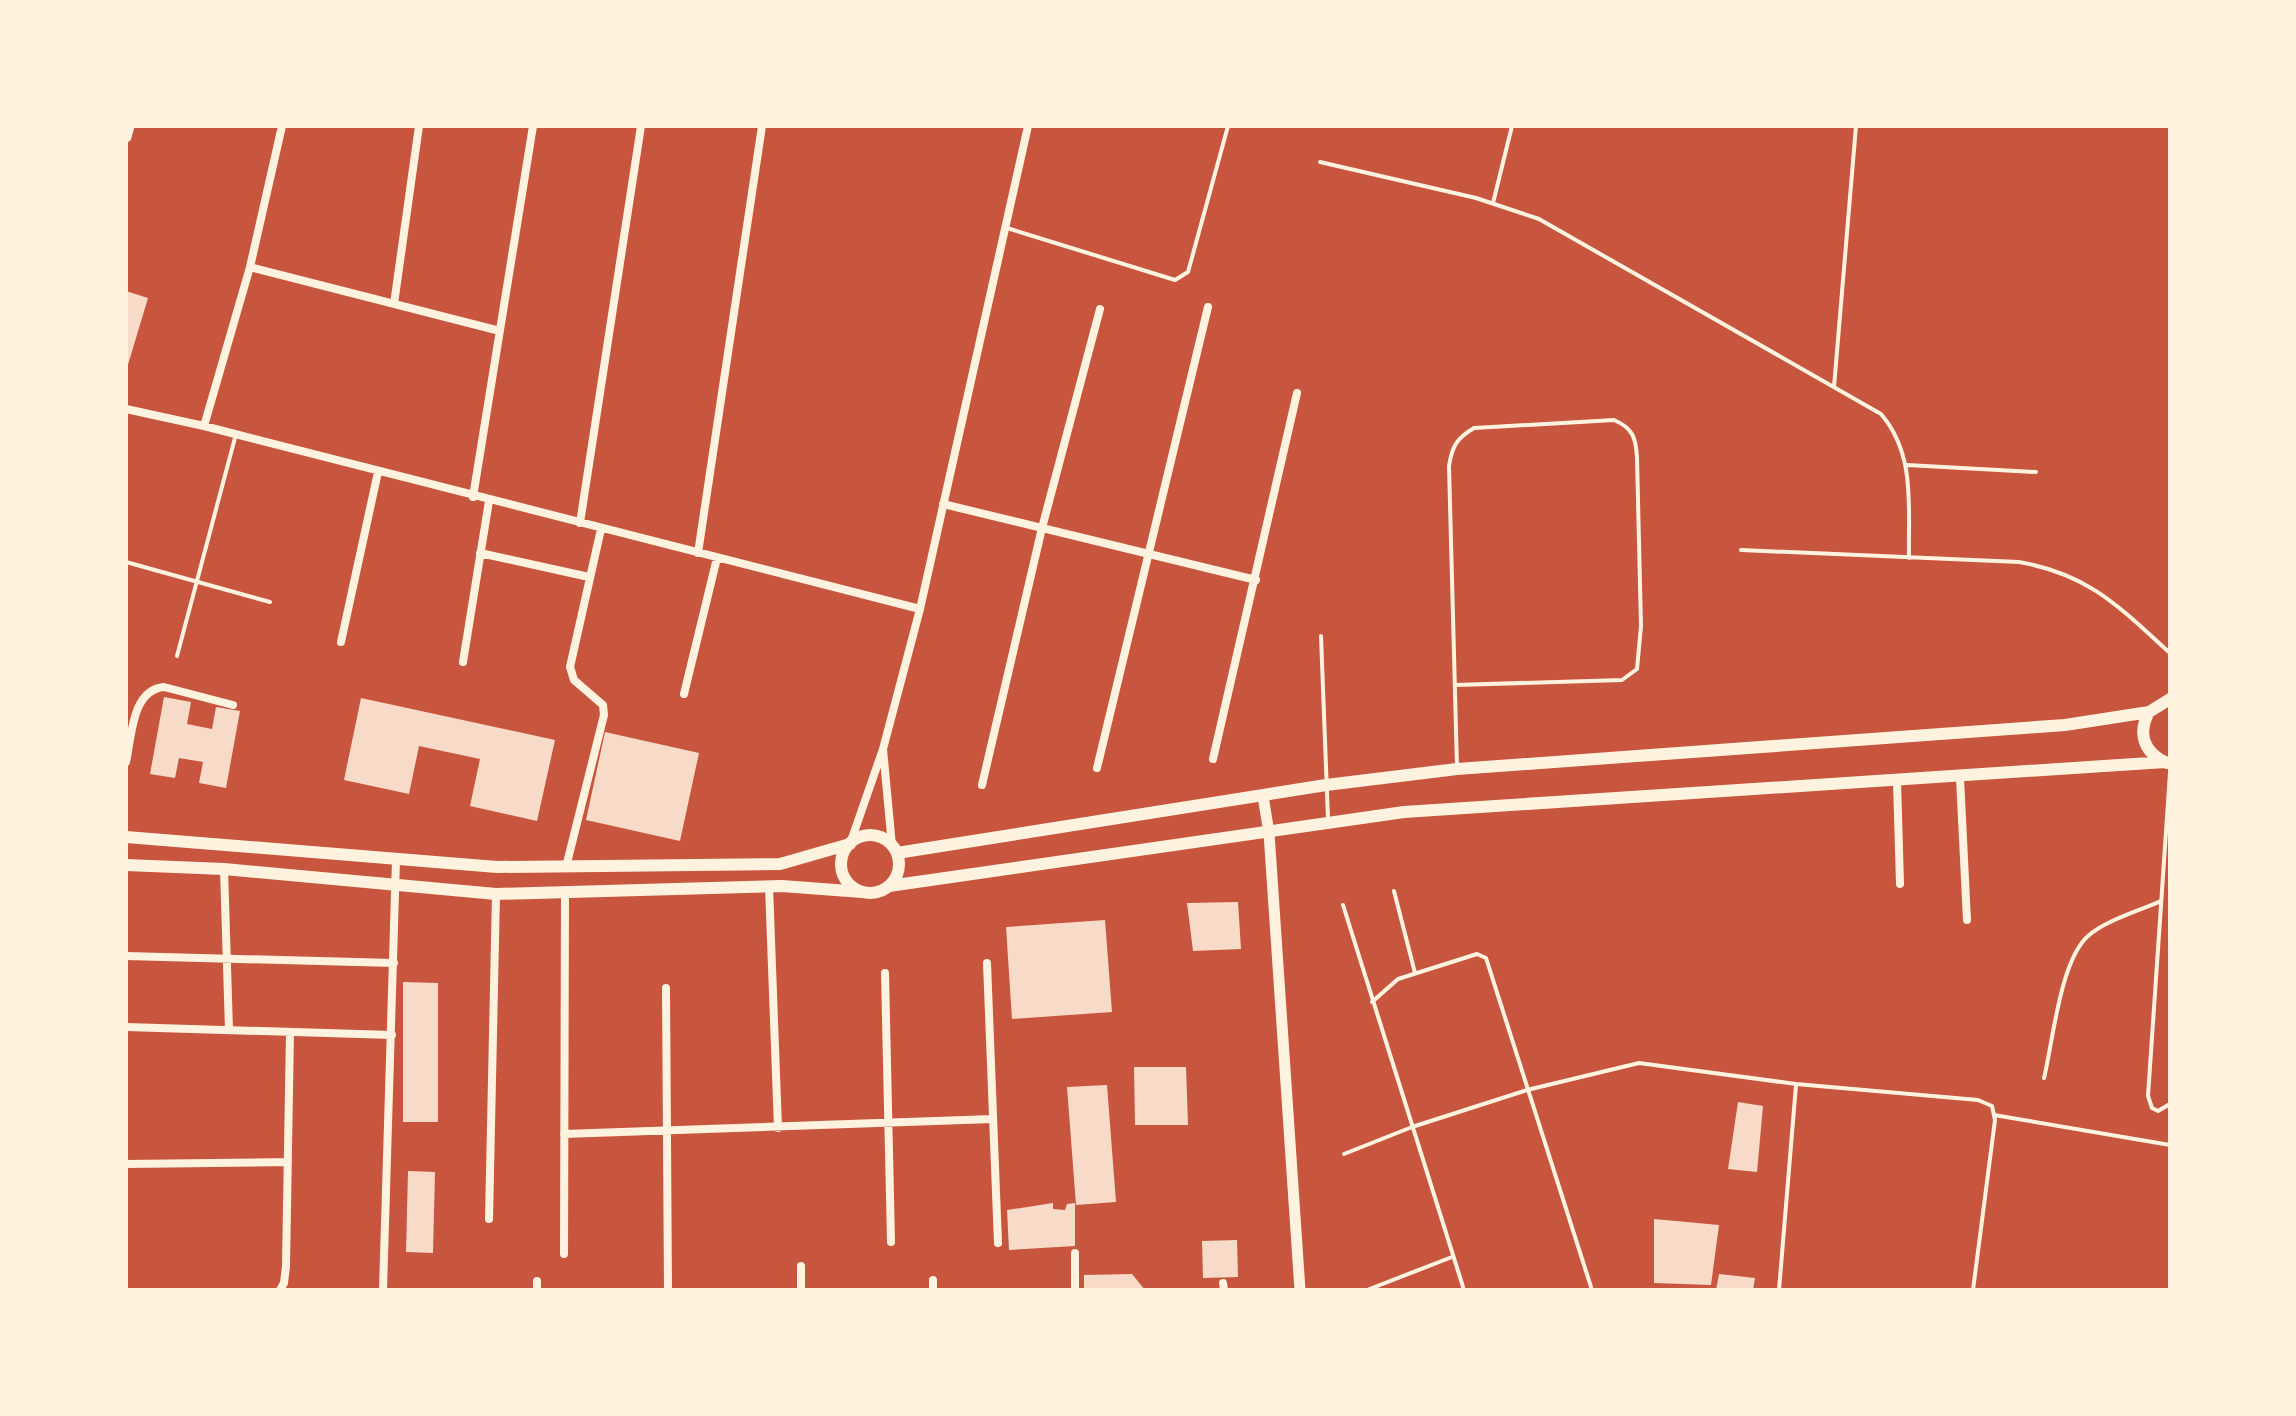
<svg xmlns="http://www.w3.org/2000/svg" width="2296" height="1416" viewBox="0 0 2296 1416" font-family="Raleway,sans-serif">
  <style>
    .building { fill: #f7dbc8 }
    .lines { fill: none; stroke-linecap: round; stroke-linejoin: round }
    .service { stroke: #fff3e0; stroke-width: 4 }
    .minor { stroke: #fff3e0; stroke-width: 8 }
    .tertiary { stroke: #fff3e0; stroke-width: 11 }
    .secondary { stroke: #fff3e0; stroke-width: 12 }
  </style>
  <rect width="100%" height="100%" fill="#c8553d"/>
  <path class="building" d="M126,291l22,7 -21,70h-1z
    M164,697l27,5 -4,22 25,5 4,-22 24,4 -14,77 -27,-5 4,-21 -24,-4 -4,20 -25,-4z
    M361,698l194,42 -18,81 -67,-15 10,-47 -61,-13 -10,48 -65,-14z
    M605,732l94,21 -19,88 -94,-21z
    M1238,902l3,47 -48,2 -6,-48z
    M1105,920l7,92 -100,7 -6,-92z
    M403,982l35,1v139h-35z
    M1134,1067h52l2,58h-53z
    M1107,1085l9,117 -40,3 -9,-118z
    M1738,1102l25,4 -6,66 -29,-3z
    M408,1171l27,1 -2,81 -27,-1z
    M1053,1203v6l12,1 2,-6 8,-1v43l-66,4 -2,-40z
    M1654,1219l65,6 -8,60 -57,-2z
    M1237,1240l1,37 -35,1 -1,-37z
    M1132,1274l13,16h-61v-15z
    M1719,1274l36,4 -2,12h-37z"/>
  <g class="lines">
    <path class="service" d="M1320,162l156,36 63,21 342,195c35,41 27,93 28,144
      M1493,203l19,-77
      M1007,228l168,52 13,-8 40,-146
      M1834,387l22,-261
      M1907,465l129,7
      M1741,550l278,12c70,12 100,45 151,91
      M126,562l144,40
      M1321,636l7,183
      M177,656l59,-222
      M1455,685l167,-5 15,-11 4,-43 -4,-168c-1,-20 -4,-30 -23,-38l-140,8c-17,10 -22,18 -25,38l8,301
      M2170,773l-22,323 4,12 6,3 12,-7
      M1394,891l21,82
      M1343,905l121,385
      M1372,1002l26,-23 79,-25 9,4 106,332
      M2044,1078c9,-37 16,-117 44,-142 18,-16 51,-25 73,-35
      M1994,1115l176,30
      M1344,1154l68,-27 115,-37 112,-27 157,21 182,16 14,6 3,14 -22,170
      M1367,1290l85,-33
      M1779,1290l17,-205"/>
    <path class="minor" d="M250,267l250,64
      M394,304l25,-178
      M126,409l78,17 716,183
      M204,426l46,-159 32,-141
      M473,497l60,-371
      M943,504l313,76
      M580,523l61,-397
      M480,553l109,24
      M698,553l64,-427
      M341,642l37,-170
      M463,662l26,-161
      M684,694l33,-136
      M883,749l37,-140 108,-483
      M1213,759l84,-366
      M126,762c6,-27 6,-72 38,-75l69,18
      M1097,768l111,-461
      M1960,778l7,142
      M1897,781l3,103
      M982,785l60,-257 58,-219
      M850,844l33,-95 9,97
      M566,867l38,-152 -1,-10 -29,-25 -4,-13 31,-138
      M224,869l5,161
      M769,886l9,242
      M126,956l268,7
      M987,963l11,280
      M885,973l6,269
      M666,988l2,302
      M126,1027l266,8
      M564,1134l429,-15
      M126,1164l162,-2
      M489,1219l7,-325
      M1075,1253v37
      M564,1254l1,-361
      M933,1280v10
      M537,1281v9
      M1223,1283l1,7
      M280,1290l4,-7 2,-17 4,-234
      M383,1290l13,-430
      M801,1290v-24"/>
    <path class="tertiary" d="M126,137l3,-11
      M1263,796l6,37 31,457"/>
    <path class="secondary" d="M2167,763c-23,-10 -30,-29 -18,-51l21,-13
      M841 864a29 29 0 1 1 58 0a29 29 0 1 1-58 0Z
      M126,837l371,30 283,-3 70,-20
      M897,853l429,-68 131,-16 608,-44 84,-13
      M126,865l98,4 272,25 286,-8 80,6
      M889,886l515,-74 761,-50"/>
  </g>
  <rect width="2296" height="1416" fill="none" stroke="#fff3e0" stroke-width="256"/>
</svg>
